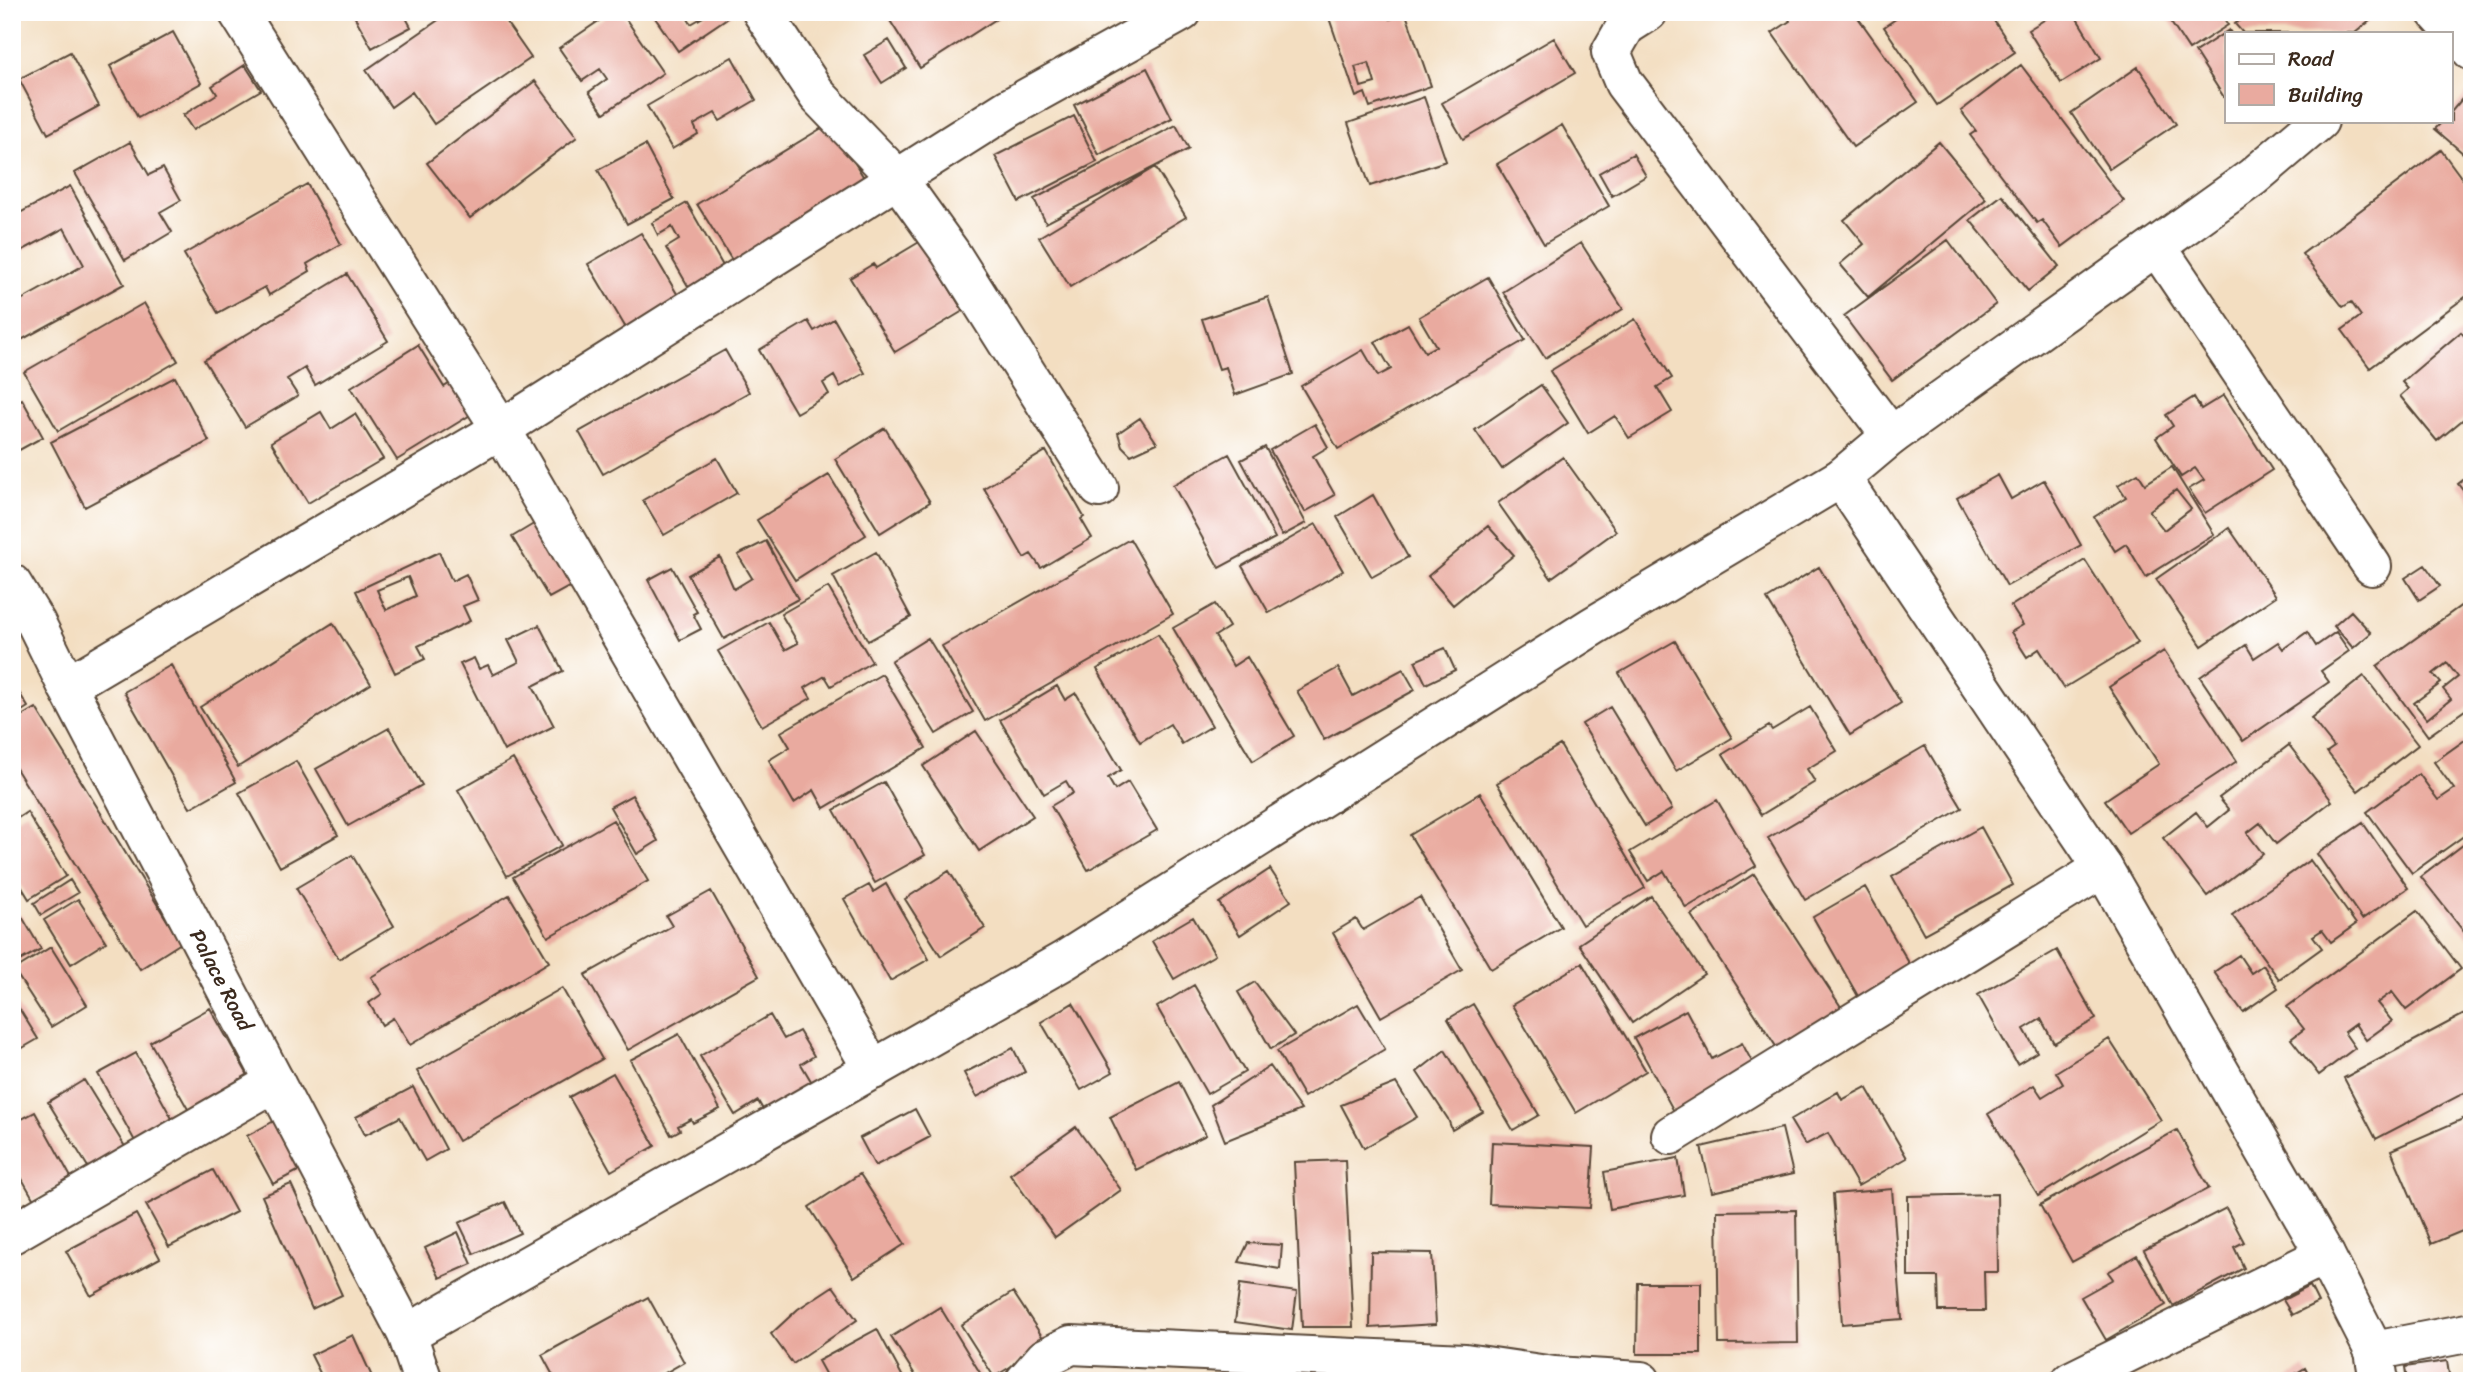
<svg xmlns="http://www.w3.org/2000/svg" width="2484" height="1393" viewBox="0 0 2484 1393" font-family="Sriracha,sans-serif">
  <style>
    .building { fill: #e9aa9f; fill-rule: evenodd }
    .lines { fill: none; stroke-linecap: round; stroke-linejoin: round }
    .minor-casing { stroke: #574536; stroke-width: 42 }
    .minor { stroke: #fff; stroke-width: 38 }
    .labels { text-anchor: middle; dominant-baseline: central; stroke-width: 7; stroke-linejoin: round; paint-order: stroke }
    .street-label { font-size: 21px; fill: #3b2a1e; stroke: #fff }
  </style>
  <rect width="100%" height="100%" fill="#fff"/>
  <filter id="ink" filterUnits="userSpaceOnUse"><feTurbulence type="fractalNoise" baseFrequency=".0143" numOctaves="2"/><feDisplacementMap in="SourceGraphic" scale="14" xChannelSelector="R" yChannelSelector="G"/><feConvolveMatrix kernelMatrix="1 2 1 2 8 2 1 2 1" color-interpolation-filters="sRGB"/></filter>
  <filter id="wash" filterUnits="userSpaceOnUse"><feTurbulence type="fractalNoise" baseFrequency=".00686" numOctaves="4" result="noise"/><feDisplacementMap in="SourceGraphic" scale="28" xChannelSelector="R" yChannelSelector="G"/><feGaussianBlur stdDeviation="1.57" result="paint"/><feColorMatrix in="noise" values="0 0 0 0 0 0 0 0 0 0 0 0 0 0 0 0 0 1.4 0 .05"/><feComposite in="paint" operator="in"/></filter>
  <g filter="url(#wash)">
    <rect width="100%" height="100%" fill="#f3dec1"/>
    <g id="blocks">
      <path class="building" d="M352,12h51l8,15 -39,21z
        M450,12h49l32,46 -97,66 -22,-32 -21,15 -25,-37z
        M612,12h9l42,61 -59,40 -15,-21 18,-13 -7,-10 -18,12 -23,-33z
        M651,12h33l7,12 17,-10 -1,-2h29l-58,39z
        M900,12h107l-87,56 -31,-49z
        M1327,12h60l3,7 16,-5 25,72 -61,21 -5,-14 -9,4zM1369,63l6,20 -14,4 -6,-20z
        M1795,12h59l64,90 -65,45 -81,-114 18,-12 -2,-4z
        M1906,12h82l27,40 -78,53 -53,-78z
        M2057,12h16l28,46 -40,25 -33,-53z
        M2164,12h56l8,13 -39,25z
        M2251,12h130l-26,21h-112l-8,-9z
        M2229,30l2,3h-4v69l-32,-50z
        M173,32l28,51 -63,35 -28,-52z
        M1554,38l21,35 -112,66 -21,-36z
        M889,40l17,28 -24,15 -18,-28z
        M70,52l29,54 -51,28 -29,-55z
        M732,57l24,43 -36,21 -5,-8 -21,12 4,9 -26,15 -25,-43z
        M245,65l16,25 -68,40 -10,-15 34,-21 -5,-8z
        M2021,65l103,136 -62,46 -20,-27 -5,3 -67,-88 6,-4 -15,-20z
        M2138,67l38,57 -67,45 -38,-56z
        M1147,68l25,50 -73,37 -25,-50z
        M535,81l42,56 -107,81 -43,-55z
        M2467,93l5,4v64l-37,-32 8,-8h8v-9z
        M1424,97l22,64 -76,25 -22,-63z
        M1074,116l23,46 -78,40 -24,-46z
        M830,123l36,58 -126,92 -43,-69z
        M1176,125l13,24 -143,74 -12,-24z
        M1562,125l47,81 -65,38 -47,-80z
        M130,142l19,33 14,-7 18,32 -21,12 12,20 -47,28 -50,-87z
        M1939,142l47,57 -118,98 -28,-33 24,-20 -20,-24z
        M645,145l29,54 -47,25 -29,-54z
        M2441,150l31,42v100l-102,76 -28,-38 19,-14 -10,-14 -8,5 -41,-53z
        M1633,154l13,22 -34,20 -13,-23z
        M1155,167l31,50 -116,70 -31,-50z
        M307,184l34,60 -34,20 3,7 -41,24 -4,-8 -47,26 -34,-59z
        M70,186l54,98 -112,61v-40l72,-40 -20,-37 -52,28v-39z
        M2002,195l57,71 -31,25 -58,-71z
        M687,203l44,77 -35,20 -30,-52 13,-8 -7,-13 -14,8 -6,-12z
        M641,233l45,76 -53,31 -45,-76z
        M1948,240l48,64 -104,76 -48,-64z
        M921,241l42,70 -68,41 -45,-74 23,-14 3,4z
        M1581,243l42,66 -78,49 -42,-66z
        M347,274l41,67 -73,44 -10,-17 -18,11 11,17 -53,31 -41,-67z
        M1488,277l37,63 -187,109 -37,-63 62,-36 15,26 13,-7 -16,-27 33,-18 17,28 11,-6 -17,-29z
        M1268,297l25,77 -58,21 -9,-28 -7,2 -17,-50z
        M144,303l34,58 -120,70 -34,-59z
        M834,319l31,54 -25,14 -6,-11 -11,7 6,11 -33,19 -37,-63 49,-29 6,10z
        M1635,319l37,59 -15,9 15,25 -43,26 -14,-22 -27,17 -38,-62z
        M2461,332l11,13v67l-35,29 -37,-45 8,-7 -6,-7z
        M418,345l26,42 8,-5 20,32 -75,46 -46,-73z
        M725,350l24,42 -146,82 -24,-42z
        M175,377l34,64 -124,66 -34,-65z
        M1541,385l27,38 -66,46 -27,-39z
        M2224,395l48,75 -67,43 -16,-24 15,-9 -9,-12 -14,9 -25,-39 17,-12 -7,-11 28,-18 7,12z
        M22,399l21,38 -31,17v-50z
        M321,412l10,17 24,-15 28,45 -75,44 -37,-61z
        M1140,418l17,25 -26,12 -9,-9 -4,-13z
        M1315,424l13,23 -15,9 22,39 -30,17 -35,-62z
        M885,428l45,74 -50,31 -45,-74z
        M1265,447l41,76 -24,13 -41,-76z
        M1046,451l38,66 -3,2 11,19 -51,30 -10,-14 -7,4 -40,-70z
        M1229,454l46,84 -56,30 -46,-83z
        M1563,457l53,74 -65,47 -53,-75z
        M717,458l20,35 -73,42 -21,-35z
        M2172,467l42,67 -68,43 -20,-33 -11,7 -21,-34 32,-20 -8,-12 20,-12 7,11zM2176,490l15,19 -27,21 -15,-19z
        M2472,473v29l-14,-18z
        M829,475l37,60 -71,45 -38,-60z
        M1998,475l13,24 33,-19 37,65 -74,41 -50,-88z
        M1373,495l35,62 -36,20 -35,-60z
        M542,519l38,62 -31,17 -37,-61z
        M1316,524l27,47 -74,42 -27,-47z
        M1488,526l26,29 -61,50 -25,-29z
        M2229,528l47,68 -74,50 -46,-67z
        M1130,539l43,75 -188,107 -43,-75z
        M766,541l32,58 -74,40 -36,-64 32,-18 14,32 18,-11 -14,-23z
        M439,552l13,29 14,-7 12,26 -15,6 7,15 -52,25 7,13 -30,14 -39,-82zM408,577l8,19 -30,14 -9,-20z
        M876,552l35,65 -43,24 -35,-65z
        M2085,560l53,83 -74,45 -25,-39 -12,8 -16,-25 12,-7 -12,-19z
        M2425,565l15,21 -21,14 -14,-22z
        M672,567l25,45 -4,2 8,15 -21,11 -32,-60z
        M1819,567l82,136 -51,32 -83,-136z
        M828,587l44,75 -41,24 -6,-10 -20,12 6,10 -49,28 -44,-75 51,-29 16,28 13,-7 -17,-29z
        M2469,600l3,4v101l-44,31 -51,-70zM2447,663l11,14 -15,12 8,10 -24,20 -13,-16 27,-20 -8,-9z
        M1215,604l14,23 -14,9 18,30 14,-9 47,79 -41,25 -80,-133z
        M2351,611l20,22 -18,15 -19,-22z
        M333,623l38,61 -133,83 -38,-60z
        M539,625l24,46 -30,15 21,40 -50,25 -44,-87 14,-6 5,11 9,-4 5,10 26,-13 -11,-22z
        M2307,632l9,14 20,-14 13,19 -28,20 8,11 -86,59 -43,-64 46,-32 8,13 24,-16 5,7z
        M1158,634l54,92 -30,18 -12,-20 -30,18 -43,-73z
        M928,638l45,74 -37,22 -45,-73z
        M1675,641l57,97 -56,33 -57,-98z
        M1445,648l10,22 -29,14 -11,-23z
        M2164,651l73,110 -109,72 -23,-33 54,-36 -50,-77z
        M171,665l65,117 -46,26 -66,-116z
        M1338,668l15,28 50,-27 12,21 -91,50 -27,-49z
        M882,674l44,74 -102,60 -10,-18 -20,13 -25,-43 21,-13 -9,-15z
        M2364,676l54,69 -60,46 -31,-39 7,-5 -23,-29z
        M1057,686l8,14 11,-7 45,77 -13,8 7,12 13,-8 29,48 -69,40 -37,-64 22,-13 -7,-12 -22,13 -44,-74z
        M20,694l8,13 -16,10v-18z
        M1610,707l62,102 -27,17 -63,-102z
        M1810,707l27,44 -30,18 8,13 -54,33 -38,-61 46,-28 3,4z
        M36,708l145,235 -41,26 -128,-207v-40z
        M389,728l33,57 -74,41 -32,-57z
        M976,731l57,85 -54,35 -56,-85z
        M2472,735v95l-60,43 -45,-61 52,-38 19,26 16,-11 -20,-27z
        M1560,745l85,143 -63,37 -85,-142z
        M2289,745l43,56 -56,43 -16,-21 -13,10 16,21 -56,42 -44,-58 33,-26 12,15 21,-17 -10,-12z
        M1925,746l37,62 -157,92 -37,-62z
        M513,759l49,86 -55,31 -49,-86z
        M296,761l42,74 -58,32 -41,-74z
        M884,782l41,73 -50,28 -41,-73z
        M1480,793l81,134 -70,42 -81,-134z
        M632,795l26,46 -21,13 -27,-47z
        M1717,800l39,66 -70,42 -22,-37 -16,10 -18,-29z
        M27,812l39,64 -37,23 -17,-28v-49z
        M613,820l35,61 -100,56 -35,-60z
        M2363,823l45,65 -46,31 -45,-65z
        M1981,827l32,58 -89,49 -32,-57z
        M2472,838v104l-51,-65z
        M352,855l42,71 -55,33 -43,-71z
        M2310,860l46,64 -25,18 -9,-12 -9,6 9,12 -43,31 -47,-64z
        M1270,869l21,32 -51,34 -21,-32z
        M949,871l36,57 -44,28 -36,-57z
        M1754,874l89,136 -64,41 -88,-136z
        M70,880l8,13 -37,22 -7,-12z
        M886,884l43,75 -39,22 -46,-82 25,-14 4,7z
        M1865,887l51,88 -53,30 -50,-88z
        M711,891l48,85 -131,74 -43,-75 87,-49 -6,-10z
        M509,895l40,67 -139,83 -17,-27 -11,7 -13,-22 13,-9 -11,-17z
        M1651,896l53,78 -72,49 -53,-79z
        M1420,897l42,73 -81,47 -48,-84 23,-14 7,11z
        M78,899l28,43 -35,22 -27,-44z
        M2417,911l44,58 -55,41 -14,-18 -15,11 15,18 -26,19 -11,-16 -11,8 11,16 -36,27 -28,-36 13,-10 -17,-22z
        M21,915l20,34 -29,16v-45z
        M1193,917l22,38 -41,24 -22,-38z
        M51,947l36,58 -36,22 -37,-57z
        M2057,950l39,69 -42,24 -13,-24 -17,10 13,23 -20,12 -39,-69z
        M2239,955l12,18 12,-8 15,23 -35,24 -29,-40z
        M1582,963l64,108 -70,42 -64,-108z
        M1255,982l39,53 -23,14 -33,-57z
        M1194,985l51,87 -38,22 -50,-87z
        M562,988l40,71 -144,82 -41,-70z
        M12,997l26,42 -26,15z
        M1073,1003l40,69 -32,18 -40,-68z
        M1358,1004l27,45 -81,48 -27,-46z
        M1473,1004l66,111 -26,15 -65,-111z
        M210,1008l39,69 -60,34 -39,-69z
        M1686,1010l26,49 30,-16 16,30 -81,44 -43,-79z
        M2472,1010v79l-96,50 -32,-61z
        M770,1015l14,24 15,-8 15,25 -13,8 13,22 -48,29 -8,-14 -23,14 -35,-59z
        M679,1034l41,75 -27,14 -2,-4 -13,7 2,4 -9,5 -41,-75z
        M2109,1039l52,81 -123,76 -50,-82 46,-29 8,12 21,-13 -7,-12z
        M1013,1048l12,24 -48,25 -13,-24z
        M1445,1050l38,62 -31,18 -4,-11 -31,-47z
        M136,1053l39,71 -38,21 -39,-71z
        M1270,1066l31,44 -76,31 -14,-36z
        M613,1073l42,73 -44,25 -42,-74z
        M84,1080l43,70 -36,22 -43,-70z
        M1179,1082l27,53 -70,35 -26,-53z
        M1396,1083l21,34 -53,31 -23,-43z
        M413,1087l33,62 -21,12 -25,-44 -35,18 -9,-18z
        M1866,1087l41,71 -49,28 -30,-53 -23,12 -15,-25 48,-28 4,8z
        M915,1109l15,28 -55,29 -15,-28z
        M35,1112l37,67 -38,21 -22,-39v-37z
        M2472,1115v112l-41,17 -40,-94z
        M274,1121l28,48 -29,15 -26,-48z
        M1076,1127l45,63 -66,47 -45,-63z
        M1782,1128l11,46 -81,18 -11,-45z
        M2177,1130l32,58 -137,74 -32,-57z
        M1492,1142l102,5 -4,61 -101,-4z
        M1678,1158l6,37 -74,14 -6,-37z
        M1345,1160l8,167h-51l-8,-165z
        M213,1170l23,42 -67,35 -23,-42z
        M860,1174l45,70 -51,33 -45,-70z
        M291,1184l51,111 -30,14 -50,-113z
        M1892,1189l10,130 -60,5 -9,-130z
        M1997,1194l1,78h-14l1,39h-46l-1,-34h-30v-81z
        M505,1202l15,31 -46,21 -15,-31z
        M2226,1208l18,34 -10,5 10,21 -71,38 -29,-56z
        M1796,1210l2,133 -79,1 -2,-133z
        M136,1214l24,44 -69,38 -25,-45z
        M458,1232l14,32 -32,14 -15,-30z
        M1248,1243l34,2 -2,24 -41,-7z
        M1371,1252l61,1 4,71 -66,4z
        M2137,1255l29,50 -60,35 -25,-43 32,-18 -5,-7z
        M1638,1283h63v71h-64z
        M1240,1284l57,8 -5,38 -57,-8z
        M833,1286l24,34 -64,44 -22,-30 27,-25z
        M2310,1286l8,16 -26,13 -9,-15z
        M1013,1292l34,52 -53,33 -33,-52z
        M648,1297l36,65 -33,19h-95l-14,-26z
        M940,1307l45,74h-66l-28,-44z
        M877,1329l28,52h-76l-11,-20z
        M353,1335l21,46h-50l-13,-26z
        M2447,1361l3,20h-43l-2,-14z
        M2305,1368l7,13h-24l-1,-2z"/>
    </g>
  </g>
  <g filter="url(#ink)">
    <use href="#blocks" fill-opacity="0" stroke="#574536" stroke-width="2"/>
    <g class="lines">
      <defs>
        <g id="minor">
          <path d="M238,12l263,417 372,641"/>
          <path d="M762,12l56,84 79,82 53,74 149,236"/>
          <path d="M1648,12l-22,14 -15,26 13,31 267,353"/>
          <path d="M2436,12l36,39"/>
          <path d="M2157,247l215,319"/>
          <path d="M1841,478l262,390 222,387 49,96 5,30"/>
          <path id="s1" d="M12,584l24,39 31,63 340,648 16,47"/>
          <path d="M67,686l434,-257 508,-321 173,-96"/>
          <path d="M1671,1135l432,-267"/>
          <path d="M12,1234l263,-152"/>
          <path d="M407,1334l658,-374 528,-334 248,-148 50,-42 362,-259 66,-56"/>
          <path d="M2374,1351l98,-19"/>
          <path d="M1025,1381l20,-23 26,-13 394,18 89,13 87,5"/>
          <path d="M2071,1381l254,-126"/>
        </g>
      </defs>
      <use href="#minor" class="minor-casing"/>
      <use href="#minor" class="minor"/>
    </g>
  </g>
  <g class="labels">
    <g class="street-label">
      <text stroke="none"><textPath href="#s1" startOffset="448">Palace Road</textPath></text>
    </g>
  </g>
  <rect width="2484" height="1393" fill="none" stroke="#fff" stroke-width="42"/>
  <rect x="2225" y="32" width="228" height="91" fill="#ffffff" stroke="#b1aaa5" stroke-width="2"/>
  <rect x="2239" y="54" width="35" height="10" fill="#ffffff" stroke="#b1aaa5" stroke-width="2"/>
  <text x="2288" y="66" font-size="21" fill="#3b2a1e">Road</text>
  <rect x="2239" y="84" width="35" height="21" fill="#e9aa9f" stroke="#b1aaa5" stroke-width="2"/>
  <text x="2288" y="102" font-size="21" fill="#3b2a1e">Building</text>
</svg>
